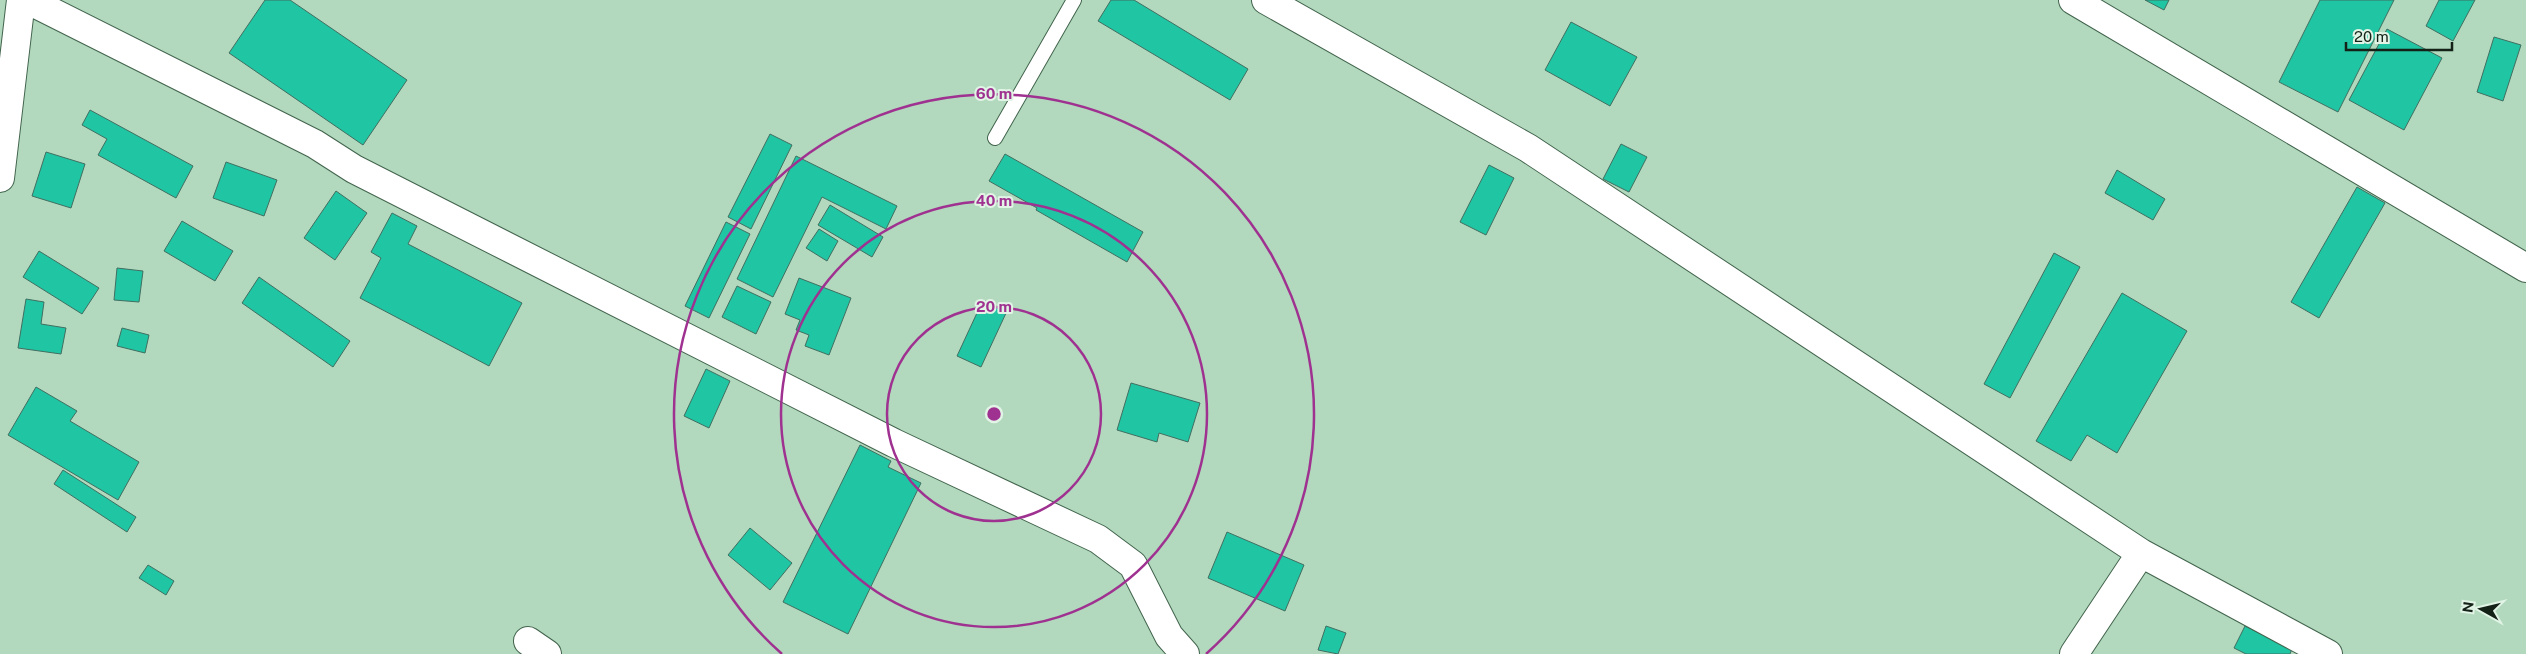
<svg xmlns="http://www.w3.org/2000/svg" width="2526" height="654" viewBox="0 0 2526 654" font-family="'Public Sans',sans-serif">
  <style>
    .building { fill: #20c5a3; stroke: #406f61 }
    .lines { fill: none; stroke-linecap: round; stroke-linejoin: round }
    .lane-casing { stroke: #42644d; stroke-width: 16 }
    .street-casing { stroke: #42644d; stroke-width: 30 }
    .lane { stroke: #fff; stroke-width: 14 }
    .street { stroke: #fff; stroke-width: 28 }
    .ring { fill: none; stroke: #9f3190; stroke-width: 2.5 }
    .centre { fill: #9f3190; stroke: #e1f4e6; stroke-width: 2.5 }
    .ring-label { font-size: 15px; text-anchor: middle; font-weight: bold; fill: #9f3190; stroke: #e1f4e6; stroke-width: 4; stroke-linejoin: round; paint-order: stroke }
  </style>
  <rect width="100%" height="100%" fill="#b2d9bd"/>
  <path class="building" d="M265,0h25l117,80 -44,65 -134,-92z
    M1111,0h23l114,69 -18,31 -132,-79z
    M2145,0h24l-5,10z
    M2320,0h74l-56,112 -59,-30z
    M2439,0h36l-22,41 -27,-15z
    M1571,22l66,35 -27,49 -65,-36z
    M2387,29l55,29 -38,72 -55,-30z
    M2494,37l27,8 -18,56 -26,-9z
    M90,110l103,56 -17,32 -78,-43 9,-16 -25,-14z
    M770,134l22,11 -41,84 -23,-12z
    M1621,144l26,13 -18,35 -26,-13z
    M46,152l39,12 -14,44 -39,-12z
    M1005,154l138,78 -16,30 -91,-52 1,-2 -48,-27z
    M796,156l101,50 -11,23 -64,-32 -49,100 -36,-18z
    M226,162l51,18 -13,36 -51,-18z
    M1489,165l25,13 -28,57 -26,-13z
    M2117,170l48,29 -12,21 -48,-27z
    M2357,187l28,16 -66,115 -28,-16z
    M336,191l31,22 -32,47 -31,-22z
    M830,205l53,32 -11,20 -54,-32z
    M392,213l25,13 -9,18 114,59 -33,63 -129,-68 21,-40 -10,-6z
    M182,221l51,30 -18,30 -51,-30z
    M726,222l24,12 -41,84 -24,-12z
    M819,229l19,12 -11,20 -21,-13z
    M39,251l60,37 -17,26 -59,-37z
    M2054,253l26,14 -70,131 -26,-14z
    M117,268l26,3 -4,31 -25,-2z
    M259,277l91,64 -17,26 -91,-64z
    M799,278l52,20 -22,57 -24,-9 4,-11 -13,-5 4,-10 -15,-6z
    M737,286l34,16 -15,32 -34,-17z
    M2122,293l65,38 -70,122 -30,-18 -16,26 -35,-20z
    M26,299l18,3 -3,22 25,4 -5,26 -43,-6z
    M983,300l24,11 -26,56 -24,-11z
    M122,328l27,7 -4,18 -28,-7z
    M706,369l24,12 -21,47 -25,-12z
    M1131,383l69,20 -12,39 -29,-9 -2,9 -40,-12z
    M36,387l41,24 -7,10 69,41 -21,38 -110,-65z
    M860,445l31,16 -3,6 33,16 -73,151 -65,-32z
    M63,470l73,47 -9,15 -73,-48z
    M750,528l42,35 -22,27 -42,-35z
    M1227,532l77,33 -19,46 -77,-33z
    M148,565l26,16 -8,14 -27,-17z
    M1326,626l20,7 -8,21 -20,-4z
    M2245,626l47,23 -2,5h-44l-12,-6z"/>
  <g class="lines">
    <defs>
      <path id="lane" d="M995,138l79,-138"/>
      <path id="street" d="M28,0l287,144 39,25 540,274 204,96 35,26 36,71 16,18
        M1266,0l262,148 613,405 187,101
        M2073,0l453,268
        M0,178l21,-178
        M528,641l19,13
        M2074,654l67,-101"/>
    </defs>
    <use href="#lane" class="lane-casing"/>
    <use href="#street" class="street-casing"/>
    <use href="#lane" class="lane"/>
    <use href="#street" class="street"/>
  </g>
  <g class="ring">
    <circle cx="994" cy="414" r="107"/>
    <circle cx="994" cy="414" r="213"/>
    <path d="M782 654A320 320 0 1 1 1206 654"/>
  </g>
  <circle cx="994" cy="414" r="8" class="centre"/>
  <g class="ring-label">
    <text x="994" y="99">60 m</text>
    <text x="994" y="206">40 m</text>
    <text x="994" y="312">20 m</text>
  </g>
  <g transform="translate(2481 609) rotate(278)" stroke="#e1f4e6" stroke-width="4" paint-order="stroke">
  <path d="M0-4L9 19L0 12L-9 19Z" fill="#132117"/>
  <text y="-8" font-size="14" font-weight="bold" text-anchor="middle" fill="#132117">N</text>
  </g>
  <path d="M2346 42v8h106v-8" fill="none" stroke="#132117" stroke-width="2.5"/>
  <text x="2354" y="42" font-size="15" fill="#132117" stroke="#e1f4e6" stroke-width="4" paint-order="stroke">20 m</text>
</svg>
